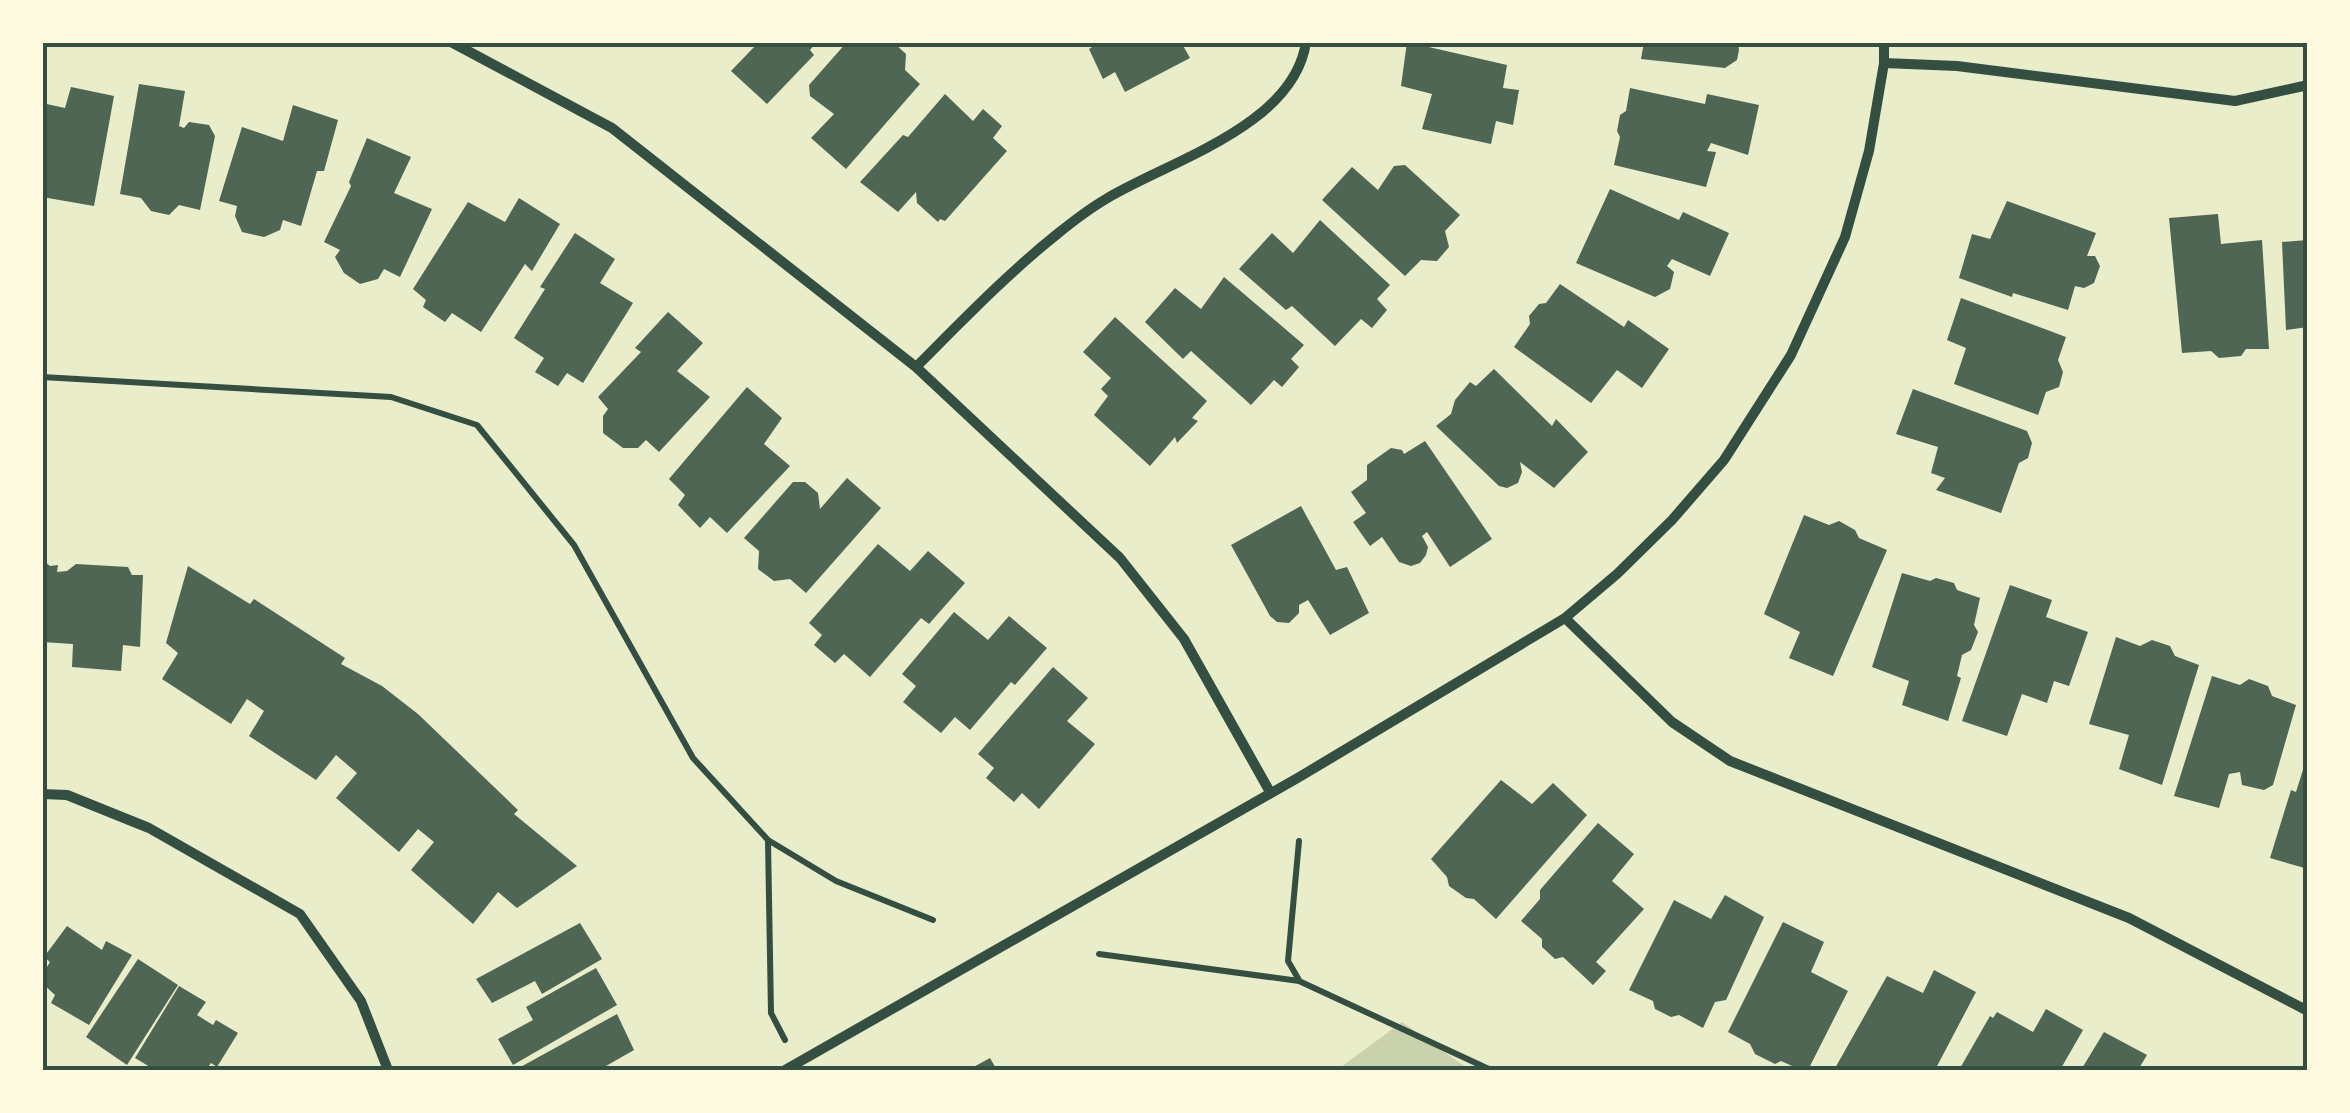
<svg xmlns="http://www.w3.org/2000/svg" width="2350" height="1113" viewBox="0 0 2350 1113" font-family="'Asap Condensed',sans-serif">
  <style>
    .green { fill: #cad2ad }
    .building { fill: #4f6655 }
    .lines { fill: none; stroke-linecap: round; stroke-linejoin: round }
    .path { stroke: #344e41; stroke-width: 6 }
    .minor { stroke: #344e41; stroke-width: 10 }
    .neatline { fill: none; stroke: #344e41; stroke-width: 4 }
  </style>
  <rect width="100%" height="100%" fill="#e9edc9"/>
  <path class="green" d="M1402,1022l68,48h-133z"/>
  <path class="building" d="M751,42h66l-7,8 4,5 -47,49 -36,-33 24,-25z
    M847,42h46l13,12 -1,16 15,14 -74,85 -35,-31 23,-24 -24,-18 -1,-11z
    M1100,42h81l9,16 -65,34 -10,-20 -12,7 -14,-30z
    M1407,42l100,23 -4,23 16,2 -6,35 -17,-4 -5,23 -69,-15 10,-35 -31,-8z
    M1644,42h94l1,8 -2,10 -12,8 -84,-9z
    M139,84l46,7 -6,35 5,2 5,-6 20,3 6,11 -15,74 -21,-5 -10,10 -18,-4 -10,-13 -21,-4z
    M71,87l43,9 -20,110 -52,-9v-94l23,5z
    M1630,88l75,16 2,-10 52,11 -11,50 -37,-12 -4,8 9,1 -10,35 -92,-22 6,-28 -3,-6 3,-16 6,-4z
    M945,94l28,27 10,-12 19,17 -9,12 14,13 -62,70 -5,-2 -2,3 -21,-19 -1,-11 -18,20 -38,-30 43,-47 5,2z
    M293,105l45,15 -14,51h-7l-16,55 -18,-6 -3,10 -16,7 -22,-5 -7,-16 2,-10 -18,-5 23,-74 41,14z
    M367,138l44,19 -17,36 38,16 -32,68 -16,-8 -6,10 -18,5 -16,-11 -9,-16 5,-7 -16,-8 27,-56 -2,-4z
    M1405,165l55,50 -15,16 4,16 -12,14 -16,-1 -16,16 -83,-76 30,-33 26,23 16,-24z
    M1610,189l69,31 4,-8 46,21 -19,43 -38,-17 -5,7 7,6 -4,17 -15,8 -79,-34z
    M519,198l41,26 -28,47 -7,-7 -44,68 -29,-19 -7,9 -22,-15 3,-7 -13,-11 55,-87 37,20z
    M2007,201l89,32 -9,23h8l5,10 -6,17 -10,5 -9,-2 -7,24 -55,-17 -1,4 -53,-19 13,-44 18,5z
    M2218,214l3,30 41,-4 7,109h-23l-5,7 -22,2 -8,-7 -29,2 -13,-135z
    M1320,220l70,65 -13,14 10,11 -15,18 -11,-9 -26,27 -43,-40 -6,4 -47,-41 33,-36 21,20z
    M575,233l40,26 -15,24 33,20 -50,80 -16,-10 -9,13 -23,-14 9,-14 -30,-20 31,-49 -5,-2z
    M2308,240v87l-22,3 -4,-88z
    M1224,277l80,68 -13,14 8,8 -17,20 -8,-7 -23,25 -60,-54 -8,8 -38,-37 30,-34 26,21z
    M1560,284l64,43 4,-7 41,29 -27,39 -25,-18 -26,33 -77,-56 16,-23 -1,-8 10,-12 7,-1z
    M1961,298l105,39 -8,23 5,12 -4,15 -13,5 -8,23 -84,-31 12,-36 -19,-8z
    M668,312l35,31 -26,28 33,26 -51,55 -13,-12 -8,8h-15l-20,-15v-17l5,-7 -10,-12 43,-45 -6,-4z
    M1115,317l92,84 -15,17 6,3 -21,22 -2,-6 -25,29 -56,-51 14,-19 -7,-7 10,-11 -28,-26z
    M1494,369l58,57 4,-7 32,33 -34,36 -34,-26 2,10 -4,11 -11,5 -8,-2 -63,-60 15,-12 4,-14 15,-18 6,4z
    M747,387l35,31 -18,26 26,22 -63,67 -17,-16 -10,11 -22,-23 7,-10 -16,-16z
    M1913,389l114,42 5,12 -4,15 -9,5 -18,50 -65,-23 9,-12 -14,-5 7,-26 -42,-13z
    M1425,441l67,98 -42,28 -23,-35 -5,4 6,11 -2,8 -6,8 -9,3 -12,-4 -17,-25 -12,9 -17,-24 13,-9 -15,-21 16,-12v-15l24,-17 11,2 2,4z
    M847,478l34,30 -75,85 -16,-14 -16,2 -16,-12 1,-18 -15,-13 49,-56h12l13,11 2,16z
    M1301,506l35,64 11,-3 22,46 -39,22 -22,-35 -9,5v8l-10,10 -12,-1 -7,-6 -39,-71z
    M1804,515l25,10 10,-4 16,9 4,8 28,12 -54,126 -44,-18 11,-26 -36,-18z
    M878,544l32,27 18,-20 37,32 -36,41 -8,-6 -51,59 -26,-23 -9,9 -21,-18 8,-10 -13,-12z
    M42,559l8,7 8,-1 -1,7 10,-1 9,-7 52,3 4,8h11l-3,72 -17,-2 -2,26 -49,-4 1,-23 -31,-2z
    M188,566l62,38 4,-5 91,59 -4,6 41,22 36,28 100,96 -4,4 63,52 -60,42 -19,-16 -25,32 -62,-54 23,-28 -16,-13 -19,23 -63,-54 21,-25 -21,-18 -20,25 -67,-44 15,-25 -17,-12 -16,25 -69,-45 16,-26 -12,-10z
    M1902,573l28,8 6,-3 18,5 3,7 23,8 -6,27 4,7 -7,18 -9,5 -5,21 4,2 -13,43 -46,-16 7,-24 -37,-14z
    M2010,585l42,15 -6,17 42,15 -19,54 -15,-5 -7,22 -25,-9 -15,42 -45,-15z
    M954,612l34,28 21,-24 38,32 -32,37 -4,-3 -41,48 -15,-13 -14,16 -38,-31 13,-16 -14,-12z
    M2116,637l24,9 12,-6 18,6 5,10 24,9 -37,120 -43,-16 10,-34 -40,-11z
    M1053,667l35,31 -21,23 28,23 -56,65 -17,-16 -8,9 -28,-24 8,-10 -16,-14z
    M2212,676l28,9 9,-6 19,7 4,10 24,9 -23,80 -9,5 -22,-5 -2,-13 -11,2 -10,34 -45,-12z
    M2307,757h1v112l-38,-11 21,-68 5,2z
    M1501,780l31,24 21,-21 34,32 -91,104 -22,-20 -8,-1 -17,-12 -2,-9 -16,-18z
    M1598,823l36,31 -22,27 32,28 -48,53 10,9 -13,14 -30,-28 -8,2 -13,-12v-8l-21,-18 19,-22v-9z
    M1725,895l39,22 -38,83 -11,2 -12,26 -24,-13 -8,2 -16,-8 -2,-8 -24,-11 45,-90 37,19z
    M1783,922l41,20 -13,30 37,19 -40,79h-7l-20,-9 -6,3 -20,-10 -5,-10 -22,-12z
    M580,923l22,36 -60,35 -7,-13 -43,22 -16,-24z
    M67,926l35,24 4,-9 26,14 -43,70 -38,-22 4,-8 -13,-12v-8l8,-13 -6,-5z
    M138,959l40,26 -51,80 -41,-28z
    M596,968l21,37 -104,60 -15,-26 35,-19 -7,-13z
    M1934,970l42,22 -41,78h-101l53,-94 36,17z
    M179,986l27,16 -9,13 16,10 3,-5 22,13 -21,34 -6,-4 -5,7h-51l-20,-12z
    M2046,1009l37,21 -23,40h-101l31,-54 3,2 4,-6 36,20z
    M617,1014l17,36 -35,20h-84z
    M2104,1032l43,23 -9,15h-57z
    M990,1058l7,12h-29z"/>
  <g class="lines">
    <path class="path" d="M42,377l349,20 86,28 97,120 119,213 75,82 68,41 97,39
      M768,841l3,172 14,27
      M1099,954l200,27 192,89
      M1299,980l-11,-19 11,-120"/>
    <path class="minor" d="M451,42l161,86 304,239 204,191 64,81 86,153
      M1884,63l73,3 278,35 73,-16
      M916,367c45,-45 90,-92 140,-132 16,-13 33,-26 50,-36 63,-38 188,-73 200,-157
      M1565,618l107,104 58,39 399,157 179,93
      M42,794l25,1 82,33 151,86 61,87 27,69
      M785,1070l516,-294 264,-158 52,-44 55,-54 52,-60 67,-105 54,-118 24,-86 15,-88v-21"/>
  </g>
  <rect width="2350" height="1113" fill="none" stroke="#fefae0" stroke-width="90"/>
  <rect x="45" y="45" width="2260" height="1023" class="neatline"/>
</svg>
